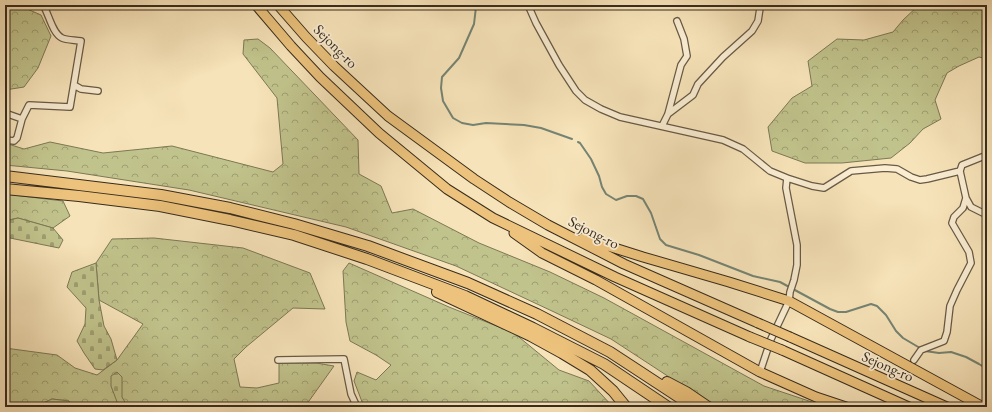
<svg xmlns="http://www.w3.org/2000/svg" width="992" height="412" viewBox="0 0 992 412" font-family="'EB Garamond',serif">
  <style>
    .forest { fill: url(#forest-crowns); stroke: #7c7856 }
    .cemetery { fill: url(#cemetery-stones); stroke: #7c7856 }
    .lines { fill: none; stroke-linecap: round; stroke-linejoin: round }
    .stream { stroke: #748474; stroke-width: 2 }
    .minor-casing { stroke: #675a46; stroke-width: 8 }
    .trunk-casing { stroke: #372c1f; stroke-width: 11 }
    .motorway-casing { stroke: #372c1f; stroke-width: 12 }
    .minor { stroke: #faedd2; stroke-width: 5.5 }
    .trunk { stroke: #ecc27c; stroke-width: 9 }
    .motorway { stroke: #ecc27c; stroke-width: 10 }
    .trunk-bridge-casing { stroke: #372c1f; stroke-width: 11; stroke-linecap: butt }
    .trunk-bridge { stroke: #ecc27c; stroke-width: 9 }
    .labels { text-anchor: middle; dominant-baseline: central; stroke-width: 3.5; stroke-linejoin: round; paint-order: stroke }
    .street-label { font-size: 15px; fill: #372c1f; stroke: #faedd2 }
  </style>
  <defs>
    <pattern id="forest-crowns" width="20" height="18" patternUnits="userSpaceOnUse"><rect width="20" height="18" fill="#c1c38c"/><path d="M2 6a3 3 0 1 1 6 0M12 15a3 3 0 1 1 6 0" fill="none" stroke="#9e9f72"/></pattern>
    <pattern id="cemetery-stones" width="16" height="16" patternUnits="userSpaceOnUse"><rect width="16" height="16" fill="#c1c38c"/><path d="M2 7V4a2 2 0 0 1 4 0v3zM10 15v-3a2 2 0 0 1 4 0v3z" fill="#9e9f72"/></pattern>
  </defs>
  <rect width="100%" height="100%" fill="#f7e3b9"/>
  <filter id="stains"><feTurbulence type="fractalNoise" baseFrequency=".005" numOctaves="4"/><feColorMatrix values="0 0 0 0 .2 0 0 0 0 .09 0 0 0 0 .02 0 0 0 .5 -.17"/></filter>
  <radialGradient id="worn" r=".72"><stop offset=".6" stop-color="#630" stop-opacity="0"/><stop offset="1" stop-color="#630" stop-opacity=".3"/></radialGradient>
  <path class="forest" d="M5,5h13l23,10 10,21 -13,32 -14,19 -19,3z
    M919,5h68v54l-8,-2 -20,9 -12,7 -12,27 6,19 -18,10 -13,14 -19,15 -49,5h-37l-33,-12 -4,-24 24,-29 20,-12 -4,-25 29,-22 27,1 29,-8 10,-12z
    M258,39l12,9 88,92 1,34 22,12 11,27 21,-4 66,34 71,29 54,26 160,88 63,21h-112l-104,-68 -59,-28 -96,-45 -110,-39 -157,-37 -122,-19 -62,-6v-22l19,6 26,-7 53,11 69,-7 101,26 10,-8 -6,-66 -34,-44 1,-14z
    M5,194l58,7 7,15 -17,12 -35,-10 -13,3z
    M154,238l89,10 67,25 15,36 -32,-1 -47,39 -12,12 6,28 17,1 22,-5v-20h37l18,3 -25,35 -7,6h-169l-7,-3 -5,3h-51l-1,-6 -17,-2 -17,8h-30v-59l52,7 18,13 22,7 20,-15 26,-36 -44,-24 -3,-37 16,-24z
    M349,263l100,44 65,26 45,37 30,11 24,26h-249l-10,-26 3,-9 19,8 15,-15 -15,-10 -26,-14 -4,-19 -3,-51z"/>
  <path class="cemetery" d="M18,218l35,10 10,12 -4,8 -54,-11v-16z
    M96,263l3,37 5,26 7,13 6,21 -14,10 -8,-1 -11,-16 -7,-12 8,-17 1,-16 -19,-21 5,-15z
    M117,372l5,5v20l4,7 7,3h-14l-8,-21v-10z
    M52,399l17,2 1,6h-35z"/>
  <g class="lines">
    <path class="stream" d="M476,5v2l-2,17 -15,34 -17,19 -1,11 2,13 10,17 9,5 11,2 13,-2 38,2 17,3 31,11
      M578,142l2,1 11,16 8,17 3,11 4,7 10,6 11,-4h9l7,3 8,14 9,26 6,6 33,10 54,21 27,6 50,27 8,3h8l25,-8 6,2 9,9 10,16 7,7 22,13 14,2 12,-1 15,5 13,7 8,5"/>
    <defs>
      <path id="minor" d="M528,5l8,18 23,42 17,26 9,9 16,9 19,8 103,23 20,9 27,22 17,7 -1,10 11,57v20l-3,15 -4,12 -1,9 -18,38 -11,33
        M74,85l7,4 17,2
        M5,113l17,6
        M668,114l25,-19 5,-11 25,-27 29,-26 6,-10 2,-13 4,-3
        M662,126l6,-12 13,-49 6,-9 -3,-17 -7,-18
        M6,140l8,1 3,-3 5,-19 7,-14 41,2 11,-66c-6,-1 -15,-1 -19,-3 -10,-5 -13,-24 -19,-33
        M960,171l6,27 5,9 16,8
        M787,178l25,8 12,2 27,-17 34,-3 12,1 14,8 9,3 7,-1 33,-8 2,-6 25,-10
        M278,360l66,-1 7,35 6,13
        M914,360l7,-10 23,-9 3,-9 3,-26 7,-16 14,-27 -2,-11 -17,-29 2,-6 9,-9 3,-10"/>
      <path id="trunk" d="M256,5l35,41 29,31 59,56 68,56 46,29 122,59 135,60
        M278,5l28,32 28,29 54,50 86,63 35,23 39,23 76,39 134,59
        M514,233l28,20 54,27 164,92 56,25 30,10
        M583,238l60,19 86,25 60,19 194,106
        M790,337l157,70
        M782,350l127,57"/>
      <path id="motorway" d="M5,176l156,19 69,13 64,16 74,22 100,37 69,31 73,38 84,55
        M5,189l74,7 81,10 70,14 64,15 73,24 98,37 68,32 71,36 64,43
        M437,292l94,44 31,17 28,17 23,21 13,16
        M667,382l19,10 22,15"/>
    </defs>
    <use href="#minor" class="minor-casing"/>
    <use href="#trunk" class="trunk-casing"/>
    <use href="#motorway" class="motorway-casing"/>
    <use href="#minor" class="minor"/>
    <use href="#trunk" class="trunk"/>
    <use href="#motorway" class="motorway"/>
    <defs>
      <path id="trunk-bridge" d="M758,323l32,14
        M750,337l32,13"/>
    </defs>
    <use href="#trunk-bridge" class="trunk-bridge-casing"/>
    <use href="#trunk-bridge" class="trunk-bridge"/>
  </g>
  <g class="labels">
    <g class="street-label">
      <text transform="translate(336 46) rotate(45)">Sejong-ro</text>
      <text transform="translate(594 232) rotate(27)">Sejong-ro</text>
      <text transform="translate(888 366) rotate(24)">Sejong-ro</text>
    </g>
  </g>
  <rect width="992" height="412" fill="none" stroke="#f7e3b9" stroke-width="20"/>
  <rect x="6" y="6" width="980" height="400" fill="none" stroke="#372c1f" stroke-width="2"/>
  <rect x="10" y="10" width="972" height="392" fill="none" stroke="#372c1f"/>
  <rect width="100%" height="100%" filter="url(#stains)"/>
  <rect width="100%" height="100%" fill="url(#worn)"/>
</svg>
